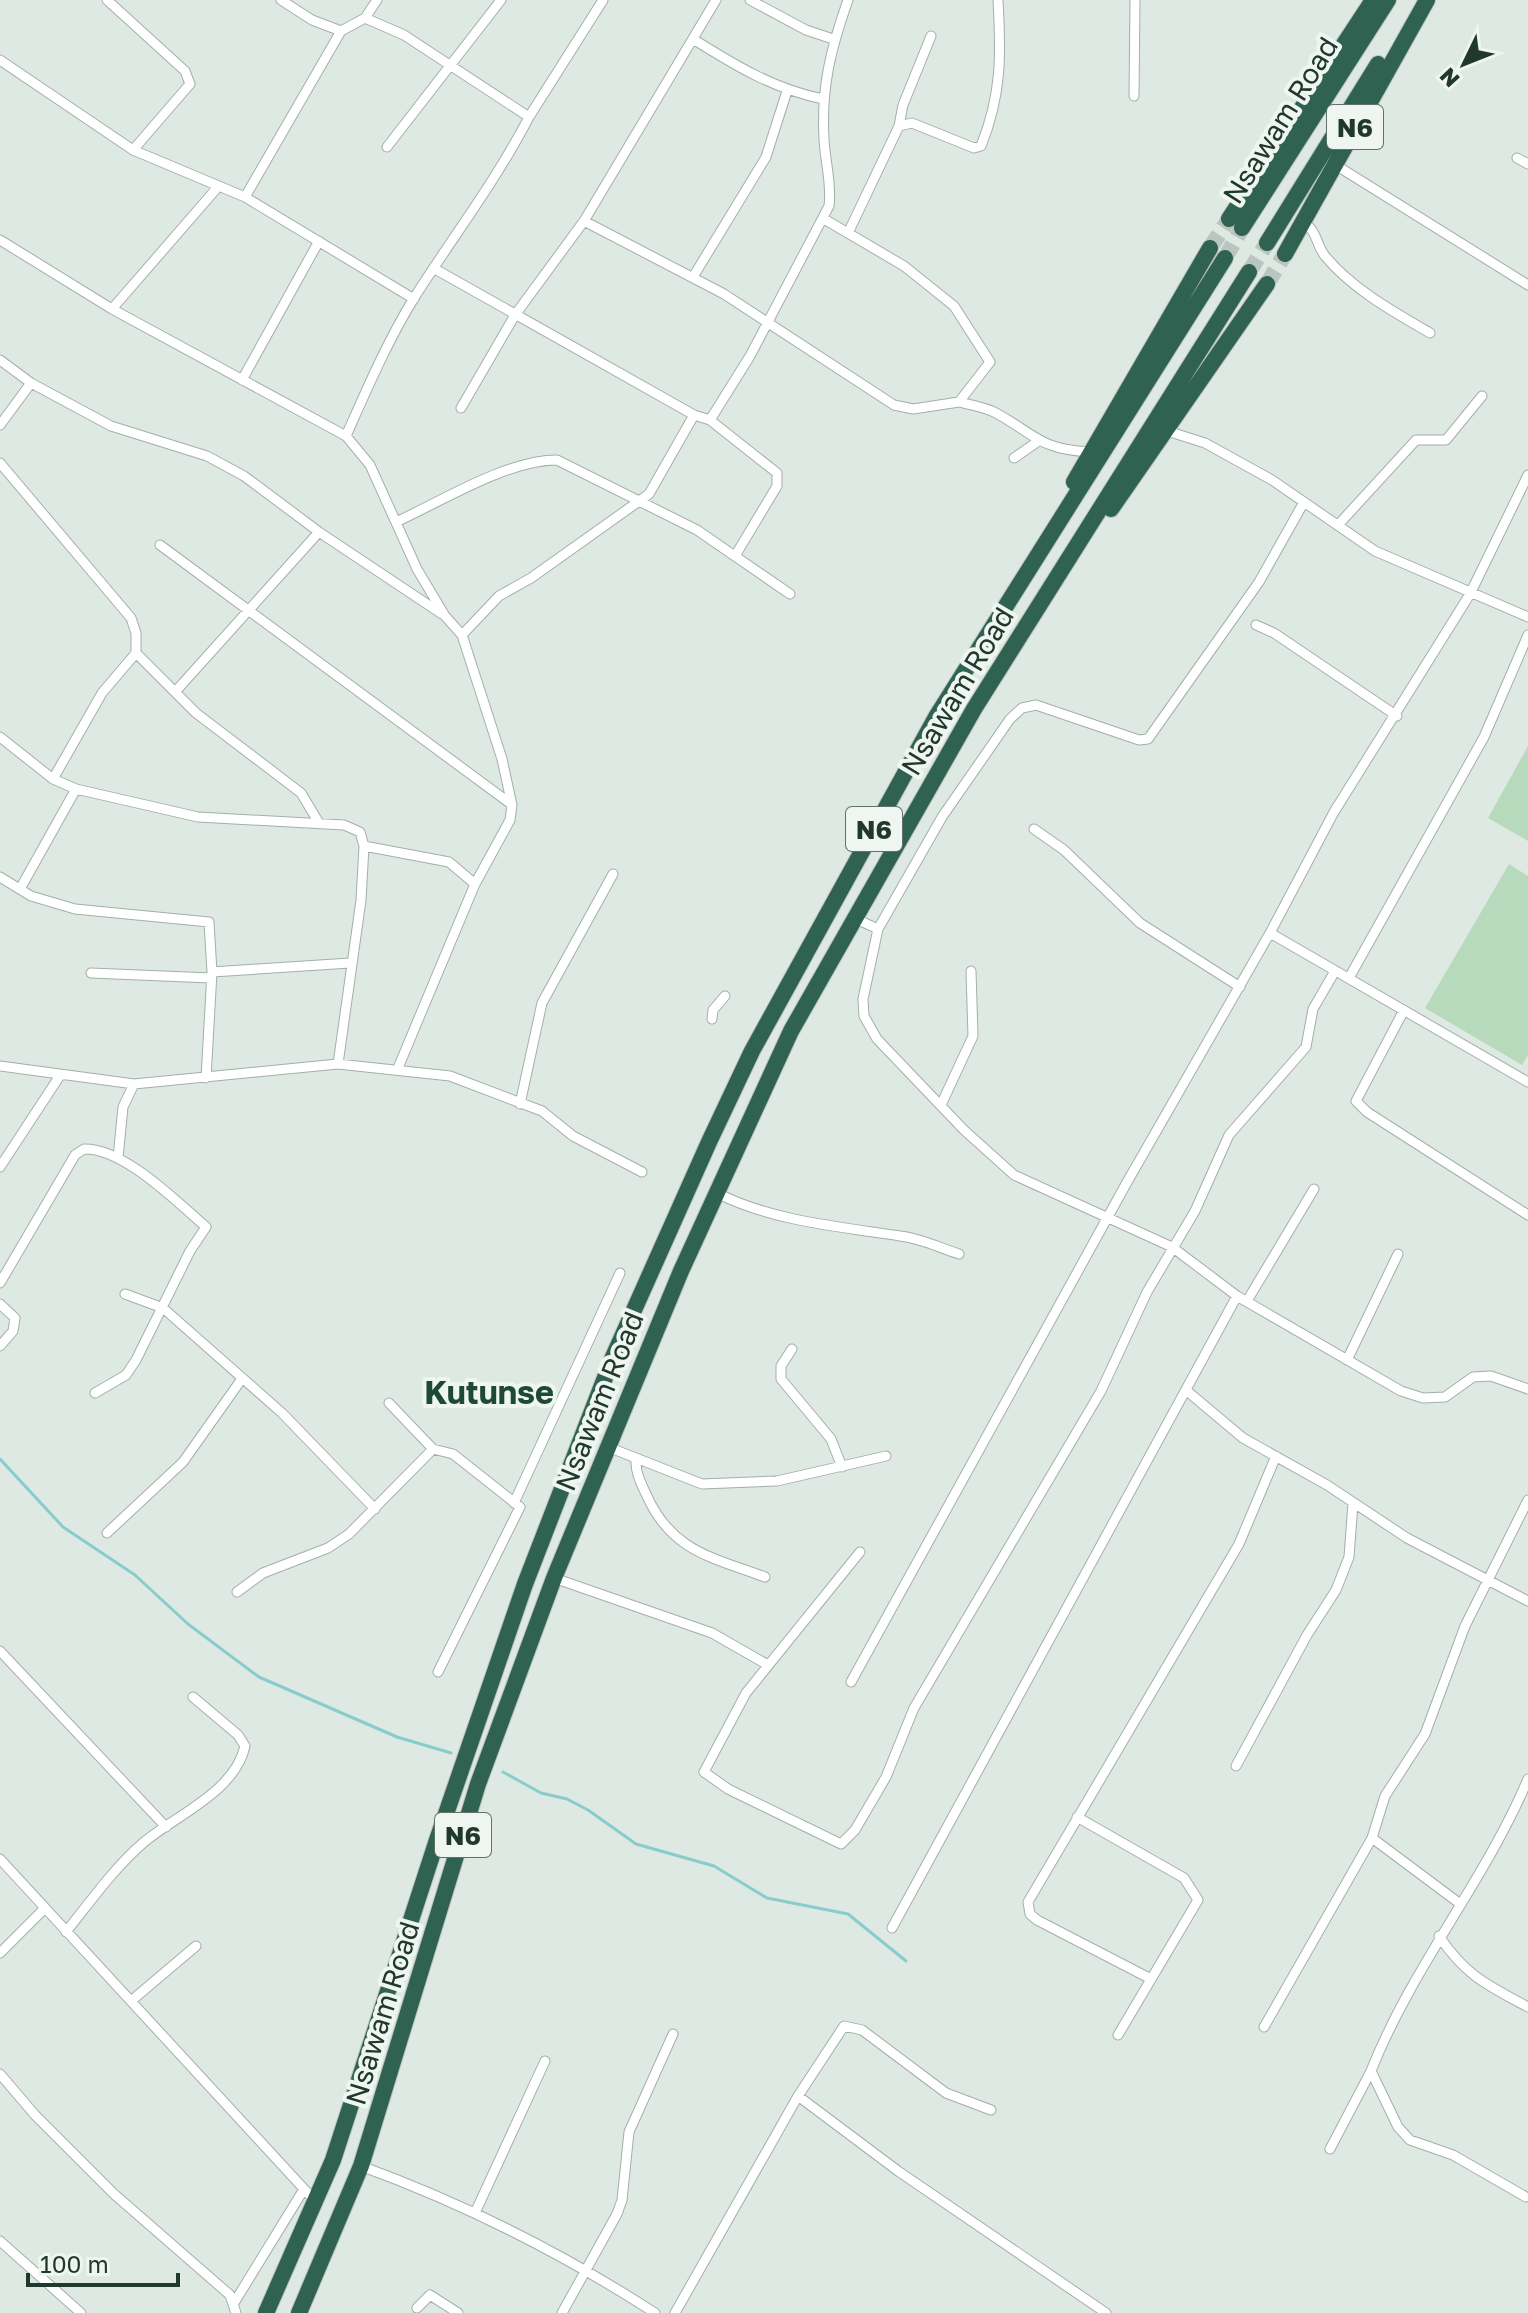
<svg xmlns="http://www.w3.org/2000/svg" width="1528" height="2313" viewBox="0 0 1528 2313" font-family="'Golos Text',sans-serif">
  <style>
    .green { fill: #b8dabc }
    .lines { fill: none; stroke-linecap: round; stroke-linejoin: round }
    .stream { stroke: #89cccc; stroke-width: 3 }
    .highway-tunnel { stroke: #b9c6bf; stroke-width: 16; stroke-dasharray: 16 8; stroke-linecap: butt }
    .street-casing { stroke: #a2b0a9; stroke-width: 11 }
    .highway-casing { stroke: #bcc3c0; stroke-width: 18 }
    .street { stroke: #fff; stroke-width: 9 }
    .highway { stroke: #2f6250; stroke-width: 16 }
    .labels { text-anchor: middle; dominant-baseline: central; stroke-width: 8; stroke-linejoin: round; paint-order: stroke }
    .shield { fill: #eff6f1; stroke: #5f7168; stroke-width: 2 }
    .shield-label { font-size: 26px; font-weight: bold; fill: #21382e }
    .street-label { font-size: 28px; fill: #21382e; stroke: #eff6f1 }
    .quarter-label { font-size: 32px; font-weight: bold; fill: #1e4938; stroke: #eff6f1 }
  </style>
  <rect width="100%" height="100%" fill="#dfe9e3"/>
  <path class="green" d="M1528,746v95l-40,-23z
    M1509,864l19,12v179l-6,10 -97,-57z"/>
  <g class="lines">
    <path class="stream" d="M0,1459l63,68 72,48 53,49 71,53 138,60 54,16
      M503,1772l38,21 26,6 21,11 48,34 78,22 53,32 81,16 58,47"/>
    <path class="highway-tunnel" d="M1210,248l19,-29
      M1225,258l17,-30
      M1249,272l18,-29
      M1267,284l18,-30"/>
    <defs>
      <path id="street" d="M107,0l78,71 5,13 -57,66
        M281,0l31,20 29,11
        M750,0l56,30 27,9
        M365,18l39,17 125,82 74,-117
        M693,39c43,27 81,50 130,60
        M0,60l133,90 112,47 169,102
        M1134,96l1,-96
        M899,126l4,-21 28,-69
        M387,147l114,-147
        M1517,158l11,6
        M1334,164l194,121
        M245,197l96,-166 24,-13 12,-18
        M584,221l140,73 170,111 19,4 46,-7 31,-40 -36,-56 -50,-40 -80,-47
        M1302,221c16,10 13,22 23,35 27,33 69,56 105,77
        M849,231l50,-105 13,-3 62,25 7,-2c21,-52 20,-92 17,-146
        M0,240l112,69 234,127 24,29 47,104 28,47 17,19 40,124 10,46 -2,15 -35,64 -77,184
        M435,269l259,146 16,5 67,53v13l-42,70
        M693,277l73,-120 21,-66
        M112,309l105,-121
        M0,360l31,23 80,43 96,30 37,20 75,56 123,82
        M242,380l77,-139
        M959,402c11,3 26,5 37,11 40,22 43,36 93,39
        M461,408l54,-93 69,-94 132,-221
        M710,420l40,-64 79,-150c3,-23 -4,-44 -5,-67 -3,-52 7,-91 24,-139
        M0,425l31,-42
        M1164,430l41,13 67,37 103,71 153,66
        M346,436c21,-47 41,-94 68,-138 38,-60 82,-117 115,-181
        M1014,458l23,-16
        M0,463l131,155 5,15v20l-34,40 -49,86
        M1528,475l-58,119 -136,218 -64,121 258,149
        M1304,502l-45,80 -111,157 -9,1 -103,-35 -14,3 -12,11 -68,98 -64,112 -15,70 1,17 13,23 87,91 50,45 158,72 65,49 164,95 22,7 22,-1 28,-20 18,-1 37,13
        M396,522c46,-21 111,-62 161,-62l140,70 93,64
        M1338,525l78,-85h30l36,-44
        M160,545l351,259
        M1256,625l18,8 123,83
        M462,635l37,-39 32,-18 118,-84 45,-79
        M136,653l60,60 105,80 18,30
        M175,692l144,-160
        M0,737l53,42 23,10 122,28 146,8 16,7 4,14 -3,54 -23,164
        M1034,829l30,21 76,73 100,64
        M364,846l85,16 26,22
        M0,877l31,19 44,13 134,13 3,50 -6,106
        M20,889l56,-100
        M854,918l24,11
        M212,972l138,-9
        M91,973l120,5
        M1349,978l135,-241 44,-102
        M1404,1010l-48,91 11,11 161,103
        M712,1019l1,-9 12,-14
        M0,1066l134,18 204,-20 112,12 92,35 31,25 69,36
        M520,1104l22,-101 71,-129
        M941,1105l32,-69 -2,-65
        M118,1158l5,-51 11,-23
        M0,1167l61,-93
        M719,1194c54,27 122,33 181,42 20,2 40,12 59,18
        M0,1283l75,-128 9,-6c40,-1 93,53 122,78l-16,24 -54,109 -10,15 -31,18
        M125,1294l38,14 119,105 93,96
        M1247,1301l67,-112
        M0,1304l15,14 -2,13 -13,15
        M792,1349l-11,17v13l50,60 11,28
        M1347,1360l51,-106
        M1187,1391l56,47 84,47 80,53 121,63
        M389,1403l44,46
        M608,1447l94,37 75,-3 109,-25
        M636,1459c-1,13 5,24 10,35 25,57 65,63 119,83
        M514,1503l106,-230
        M107,1533l76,-71 58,-82
        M860,1552l-114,141 -42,79 24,17 113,55 14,-14 31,-53 28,-69 187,-317 46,-99 48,-81 34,-76 77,-88 7,-38 22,-38
        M554,1578l158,55 56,32
        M237,1592l26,-19 65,-25 21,-14 84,-85 20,5 67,53 -82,165
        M0,1651l166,176
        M851,1682l275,-498 144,-251
        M1236,1766l71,-131 29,-45 13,-33 4,-54
        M1077,1817l107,61 14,22 -80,135
        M1372,1838l87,65
        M0,1859l316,343
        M892,1928l345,-632
        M66,1932c24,-30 48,-64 77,-89 33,-28 92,-51 102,-97l-7,-11 -45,-38
        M1439,1936c27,40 48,49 89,71
        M0,1953l45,-45
        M1151,1979l-114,-59 -7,-6 -2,-12 211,-358 37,-88
        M131,2001l65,-55
        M1264,2027l108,-189 13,-42 40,-62 40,-108 63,-126
        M0,2074l35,41 79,79 116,101 6,18
        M798,2096l100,75 208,142
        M1330,2149l41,-78
        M361,2166c104,38 201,87 294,147
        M1526,2197l-73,-42 -43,-15 -12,-13 -27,-56c41,-104 114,-190 157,-292
        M475,2213l70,-152
        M0,2241l81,72
        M234,2303l70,-114
        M417,2308l13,-13 28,18
        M562,2313l55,-99 5,-14 7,-68 44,-98
        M675,2313l123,-217 46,-70 18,4 84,63 45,17"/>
      <path id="highway" d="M1229,219l144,-219
        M1242,228l146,-228
        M1267,243l111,-179
        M1285,254l142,-254
        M1074,482l136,-234
        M1111,509l156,-225
        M266,2313l67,-153 104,-320 88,-256 88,-227 96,-215 43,-91 184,-334 289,-459
        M299,2313l62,-147 117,-382 76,-206 127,-307 110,-240 183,-322 275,-437"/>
    </defs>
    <use href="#street" class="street-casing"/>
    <use href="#highway" class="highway-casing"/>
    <use href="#street" class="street"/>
    <use href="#highway" class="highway"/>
  </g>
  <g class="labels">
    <g class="shield">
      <rect x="1327" y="105" width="56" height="44" rx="6"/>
      <rect x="846" y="807" width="56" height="44" rx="6"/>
      <rect x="435" y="1813" width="56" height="44" rx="6"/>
    </g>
    <g class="shield-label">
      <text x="1355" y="127">N6</text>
      <text x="874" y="829">N6</text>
      <text x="463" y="1835">N6</text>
    </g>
    <g class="street-label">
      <text transform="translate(1280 120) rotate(-58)">Nsawam Road</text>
      <text transform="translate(957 691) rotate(-59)">Nsawam Road</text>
      <text transform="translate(599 1401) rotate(-68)">Nsawam Road</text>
      <text transform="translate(382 2013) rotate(-73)">Nsawam Road</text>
    </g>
    <g class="quarter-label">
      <text x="489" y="1392">Kutunse</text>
    </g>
  </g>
  <g transform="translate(1464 64) rotate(227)" stroke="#eff6f1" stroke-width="6" paint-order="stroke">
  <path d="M0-6L14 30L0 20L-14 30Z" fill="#21382e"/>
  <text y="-12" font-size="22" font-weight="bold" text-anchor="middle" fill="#21382e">N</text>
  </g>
  <path d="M28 2273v12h150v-12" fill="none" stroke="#21382e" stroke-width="4"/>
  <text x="40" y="2273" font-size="24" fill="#21382e" stroke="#eff6f1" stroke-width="6" paint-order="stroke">100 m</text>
</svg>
